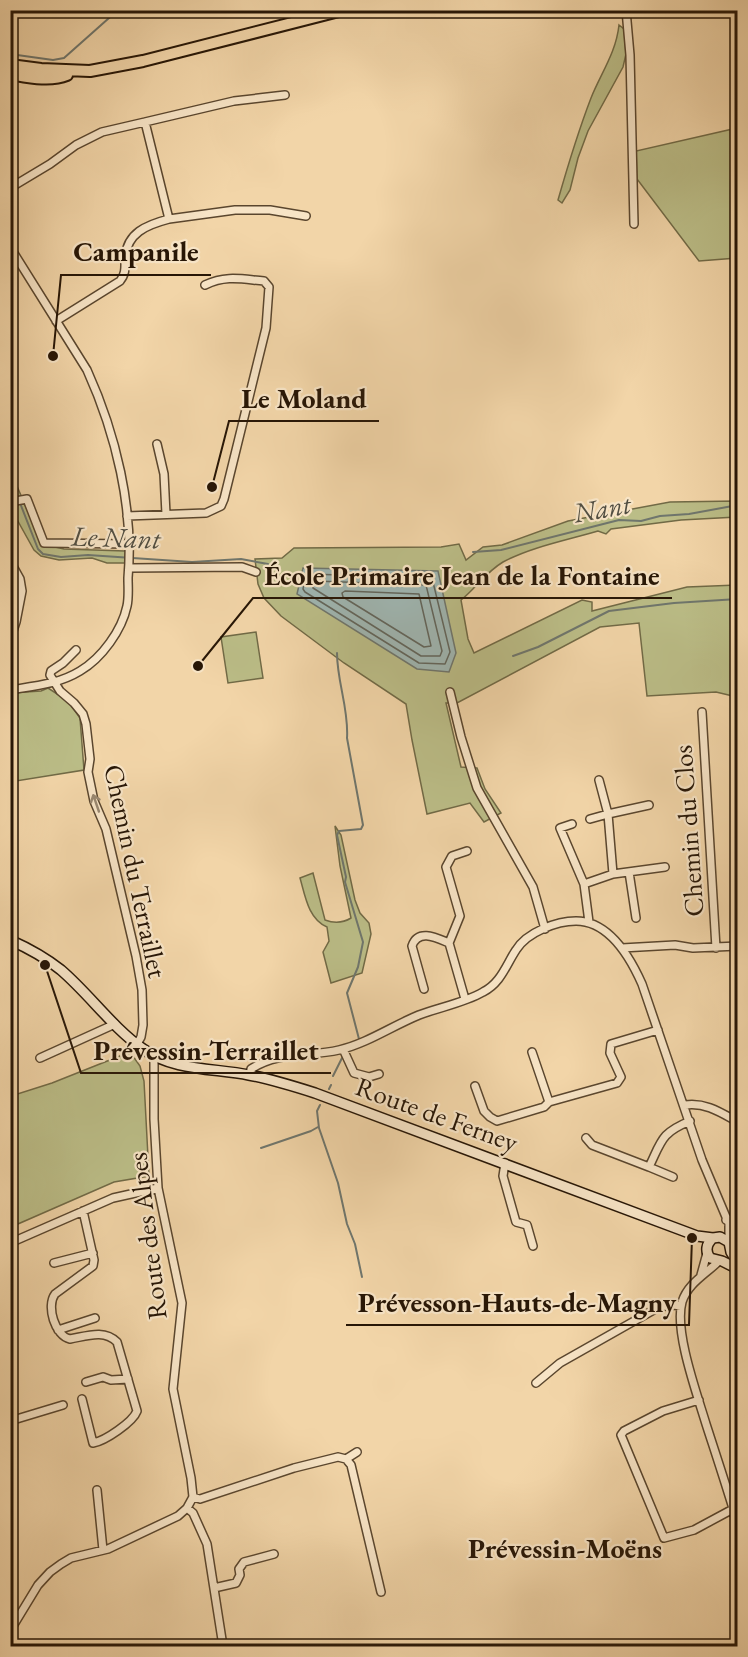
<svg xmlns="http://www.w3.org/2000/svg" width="748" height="1657" viewBox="0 0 748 1657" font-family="'EB Garamond',serif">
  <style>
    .green { fill: #bbbd87; stroke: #716a46; stroke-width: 1.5 }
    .water { fill: #9fb6b2; stroke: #6f766d; stroke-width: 1.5 }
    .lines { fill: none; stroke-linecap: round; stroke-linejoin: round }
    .shore { stroke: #63665c; stroke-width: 1.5 }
    .stream { stroke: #6f766d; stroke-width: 2 }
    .street-casing { stroke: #5a462e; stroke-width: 10 }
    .secondary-casing { stroke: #271606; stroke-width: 12 }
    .primary-casing { stroke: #271606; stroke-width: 14 }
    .street { stroke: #f7e4c6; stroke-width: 7 }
    .secondary { stroke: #f7e4c6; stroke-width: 9 }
    .primary { stroke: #f2d5a8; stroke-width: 10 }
    .oneway { stroke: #998770 }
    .labels { text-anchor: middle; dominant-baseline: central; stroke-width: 4.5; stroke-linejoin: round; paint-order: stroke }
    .street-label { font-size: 27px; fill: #271606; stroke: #f7e4c6 }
    .water-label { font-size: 28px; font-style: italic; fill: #514e42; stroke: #f7e4c6 }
    .neighbourhood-label { font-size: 28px; font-weight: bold; fill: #271606; stroke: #f7e4c6 }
    .leader { fill: none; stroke: #271606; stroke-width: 2 }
    .callout-dot { fill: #271606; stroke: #f7e4c6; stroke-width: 2 }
    .callout-label { font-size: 28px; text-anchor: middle; font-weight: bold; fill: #271606; stroke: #f7e4c6; stroke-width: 4.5; stroke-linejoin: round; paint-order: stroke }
  </style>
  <rect width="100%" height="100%" fill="#f2d5a8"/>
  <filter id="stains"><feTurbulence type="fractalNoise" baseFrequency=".00333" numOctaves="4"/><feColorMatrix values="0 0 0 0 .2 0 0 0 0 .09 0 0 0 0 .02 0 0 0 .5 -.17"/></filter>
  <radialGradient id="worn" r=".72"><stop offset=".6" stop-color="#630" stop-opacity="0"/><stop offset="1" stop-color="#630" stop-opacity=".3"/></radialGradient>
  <path class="green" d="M619,25l5,4 2,25 -3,13 -35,64 -10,27 -8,32 -8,13 -4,-3c10,-35 20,-68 33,-102 10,-25 25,-45 28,-73z
    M737,128v130l-38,3 -62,-82 -1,-28z
    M10,470l32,74 22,5 61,2 2,2 -2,10h-18l-15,-5 -33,2 -18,-4 -7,-6 -19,-34 -4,-3z
    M737,501v16l-56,3 -70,9 -5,5 -8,-3c-31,9 -67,16 -95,31 -17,10 -27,26 -42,38l7,39 6,14 108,-53 10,2v9l95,-24 50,-2v112l-21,-5 -69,4 -8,-73 -39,4 -143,76h-11l15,64 16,1 8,21 16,24 -17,9 -14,-19 -43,11 -15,-74 -6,-36 -62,-41 -63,-47 -17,-18 -6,-14 -3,-25 27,-1 12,-10 147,-1 18,-3 7,16 17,-13 19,-2 66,-24 102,-19z
    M256,632l7,46 -35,5 -7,-46z
    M48,688l20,13 12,17 4,52 -68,11 -5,-10 -1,-78 31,-2z
    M335,826l6,9 14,65 5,13 9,10 2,11 -9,39 -31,10 -8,-31 6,-11 -2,-14c-19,-8 -22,-32 -27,-49l13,-5 12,47c8,3 18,3 26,-2l-11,-52z
    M130,1052l10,14 4,15 5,95 -35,6 -103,45v-131l41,-13z"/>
  <path class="water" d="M303,568l135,3 18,82 -7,19 -32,-3 -120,-75z"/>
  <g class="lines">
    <path class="shore" d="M309,574l123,4 18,74 -5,12 -26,-1 -114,-71 -2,-3 3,-14z
      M315,581l111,4 16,66 -2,5h-19l-108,-68 -1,-5z
      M345,591l74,3 12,52 -7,1 -81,-50 -1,-4z"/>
    <path class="stream" d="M10,54l43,6 11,-2 54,-48
      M10,480l8,18
      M20,503l18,46 5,5 18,3 27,-2 104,7 49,-3 27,5
      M473,552l28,-2 118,-30 22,1 19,-5 29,-2 49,-9
      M337,653c0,29 12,56 10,85l16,87 -2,4 -22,2 -2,4 9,42 -1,5 18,60 -5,25 -11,26 12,46
      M513,656l25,-9 71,-36 65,-8 64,-4
      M333,1076l9,-18
      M329,1089l2,-4
      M320,1105l-3,6 2,17 19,55 9,41 8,20 7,33
      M261,1148l50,-17 7,-4"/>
    <defs>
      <path id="street" d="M626,10l4,45 4,169
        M145,122l89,-21 51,-6
        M10,188l40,-24 26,-19 26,-13 43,-10 24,97c-23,6 -42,14 -44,39 0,9 1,16 -5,23l-64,40
        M169,219l66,-9h35l36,6
        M10,247l77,123c29,64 47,139 41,208 0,9 1,19 -1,28 -5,24 -25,52 -47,65 -21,13 -45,15 -70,19
        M157,444l7,30 2,40
        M10,502l17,-3 17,44 87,1
        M127,516l79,-3 15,-7 3,-7 42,-171 3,-41 -5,-6c-23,-2 -38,-6 -59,4
        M10,561l10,18 2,12
        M130,568l112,-1 14,5
        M10,589l12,2 -6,31
        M10,621l6,1 -6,18
        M76,650l-13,13 -12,8 -1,4 10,16 14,12 9,11 3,10 4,35 -2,13 6,29 12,28 30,127 6,34 1,35 -2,12 -4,7
        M450,692l11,45 16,51 56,99 12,42
        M702,712l14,236
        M590,819l18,-5 -9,-34
        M572,824l-12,4 24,56
        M629,872l7,46
        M613,874l-5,-60 41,-9
        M589,922l-5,-38 29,-10 52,-7
        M622,948l53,-3 18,3 45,-2
        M424,989l-12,-43c6,-18 25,-8 37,-3
        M465,999l-16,-56 11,-27 -14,-49 6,-11 15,-5
        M343,1049l11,24 15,4 10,-3
        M532,1052l17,50
        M40,1058l75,-34
        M250,1075l1,-6c27,-18 58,-12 88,-19 29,-7 53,-24 80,-35 21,-8 45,-12 64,-23 18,-9 23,-27 33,-42 11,-18 41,-29 60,-29 33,0 54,36 66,63l60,176 27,64v18
        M475,1086l9,25 6,6 7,4 47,-14 5,-5 68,-19 4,-6 -11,-24 1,-9 47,-14
        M685,1105c20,-3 35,7 53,17
        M586,1138l6,7 57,22c13,-27 12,-34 41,-46
        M505,1163l-2,13 13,46 11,3 6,21
        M649,1167l24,10
        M726,1220l12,-2
        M10,1243l103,-45 45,-10
        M719,1261c-13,13 -31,22 -37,41 -8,29 15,92 24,122 11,34 22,67 32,101
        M54,1263l39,-10
        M701,1275l6,-22
        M58,1330l37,-12
        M86,1382l17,-5 8,3 17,-1
        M536,1383l24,-20 99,-56 14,-2 8,1
        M82,1399l11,44c12,-2 40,-21 44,-32l-20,-69c-13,-13 -30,-6 -47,-3 -15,-3 -24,-33 -15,-45l38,-28 1,-6 -11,-49
        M699,1400l-36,11 -39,20 -3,4 43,103 30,-8 39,-21
        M10,1421l53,-16
        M346,1459l5,6 30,127
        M97,1490l6,60
        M193,1497l7,2 94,-31 44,-11 8,2 11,-7
        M187,1508l6,5 14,31 16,102
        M214,1588l22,-5 4,-8 -1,-6 5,-7 30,-8
        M10,1631l28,-46 12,-13 11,-8 10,-6 37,-9 70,-33 9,-8 6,-11 -2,-19 -18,-89 9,-86 -24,-115 -4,-69v-63"/>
      <path id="secondary" d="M10,940c18,8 36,18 51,30 29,25 51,57 82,79 31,22 71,19 106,26 22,4 44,11 66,18l382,143 16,2 7,-1 9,5 2,10 7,11
        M713,1238c-7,6 -8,13 -3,20l12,3 16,8"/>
      <path id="primary" d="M10,65l31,4 49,2 53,-10 200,-51
        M10,74c18,3 40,8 57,1"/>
    </defs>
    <use href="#street" class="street-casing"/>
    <use href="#secondary" class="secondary-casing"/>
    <use href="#primary" class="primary-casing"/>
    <use href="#street" class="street"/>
    <use href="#secondary" class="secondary"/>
    <use href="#primary" class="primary"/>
  </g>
  <defs><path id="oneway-shaft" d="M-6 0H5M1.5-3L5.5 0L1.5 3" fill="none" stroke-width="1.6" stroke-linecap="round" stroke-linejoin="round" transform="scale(1.5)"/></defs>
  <use class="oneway" href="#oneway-shaft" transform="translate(96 803) rotate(-109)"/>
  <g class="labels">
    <g class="street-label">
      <text transform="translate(688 831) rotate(-94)">Chemin du Clos</text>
      <text transform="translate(136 871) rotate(78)">Chemin du Terraillet</text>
      <text transform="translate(437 1114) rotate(20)">Route de Ferney</text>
      <text transform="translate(147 1236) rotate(-97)">Route des Alpes</text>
    </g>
    <g class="water-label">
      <text transform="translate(602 508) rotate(-10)">Nant</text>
      <text transform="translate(116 537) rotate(2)">Le Nant</text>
    </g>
    <g class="neighbourhood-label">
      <text x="565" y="1548">Prévessin-Moëns</text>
    </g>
  </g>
  <path class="leader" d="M53 356L61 275H211M212 487L229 421H379M198 666L253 598H672M45 965L81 1073H331M692 1238L689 1325H346"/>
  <g class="callout-dot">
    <circle cx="53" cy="356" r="6"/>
    <circle cx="212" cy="487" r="6"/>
    <circle cx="198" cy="666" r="6"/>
    <circle cx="45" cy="965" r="6"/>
    <circle cx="692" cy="1238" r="6"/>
  </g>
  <g class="callout-label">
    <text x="136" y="261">Campanile</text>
    <text x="304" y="408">Le Moland</text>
    <text x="462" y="585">École Primaire Jean de la Fontaine</text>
    <text x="206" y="1060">Prévessin-Terraillet</text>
    <text x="517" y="1312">Prévesson-Hauts-de-Magny</text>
  </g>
  <rect width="748" height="1657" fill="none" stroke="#f2d5a8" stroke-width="36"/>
  <rect x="12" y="12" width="724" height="1633" fill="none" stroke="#271606" stroke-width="3"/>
  <rect x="18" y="18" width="712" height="1621" fill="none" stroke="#271606" stroke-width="1.5"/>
  <rect width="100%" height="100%" filter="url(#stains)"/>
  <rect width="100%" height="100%" fill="url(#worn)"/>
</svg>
